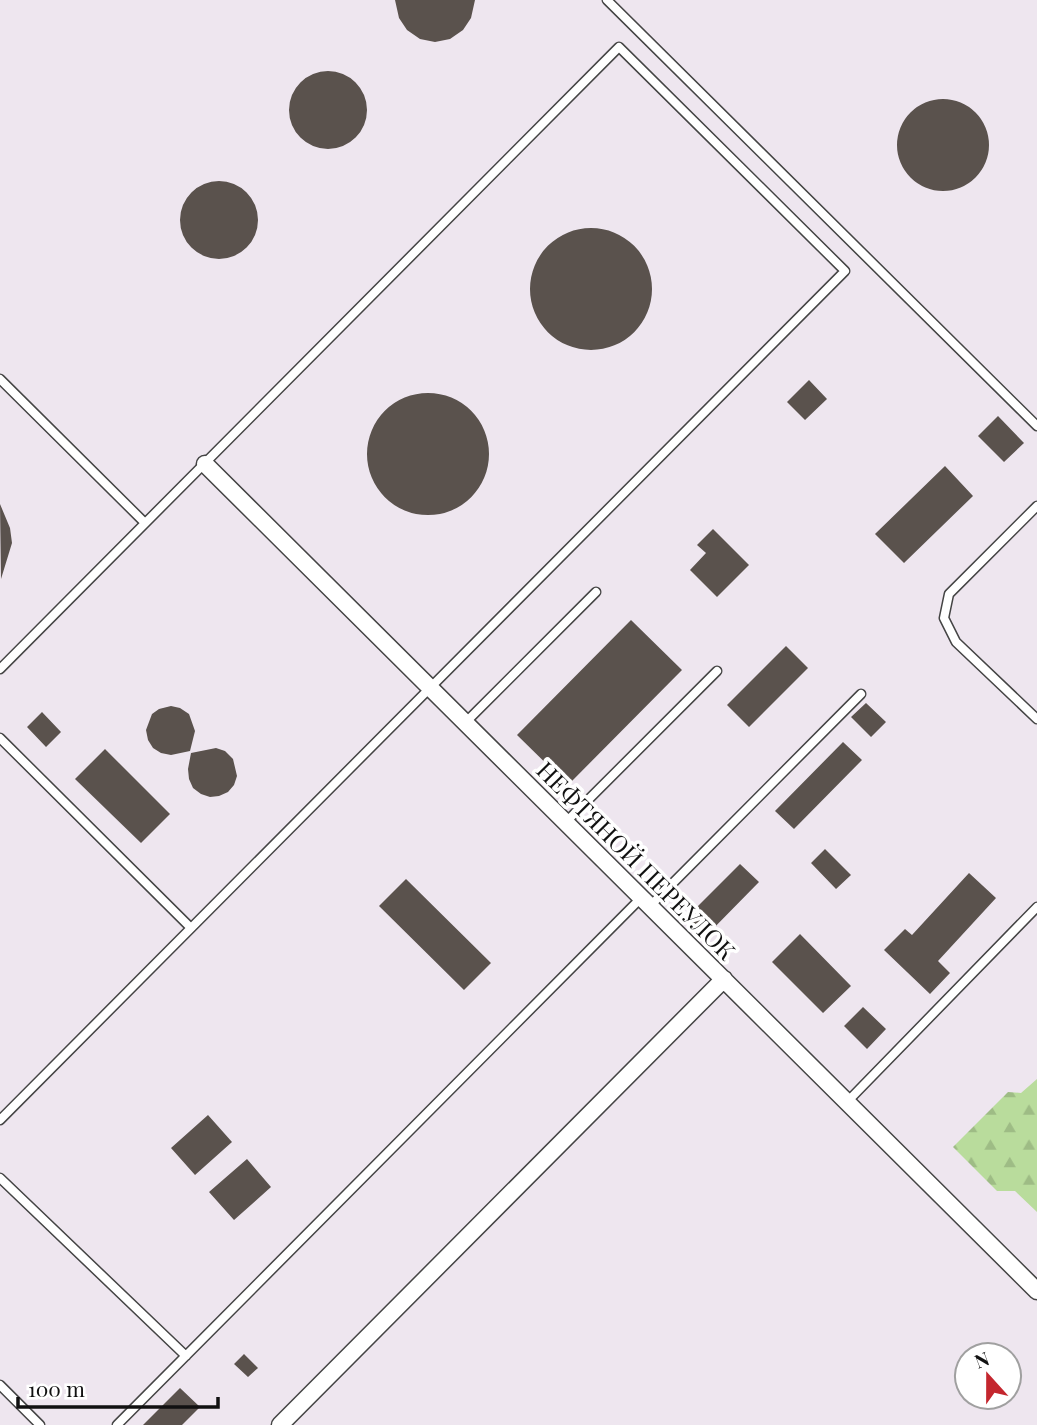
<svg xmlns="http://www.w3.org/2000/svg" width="1037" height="1425" viewBox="0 0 1037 1425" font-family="'Playfair Display',serif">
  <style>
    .industrial { fill: #eee6ef; fill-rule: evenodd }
    .forest { fill: url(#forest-firs) }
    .building { fill: #5a524d }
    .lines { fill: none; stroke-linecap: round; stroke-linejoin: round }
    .lane-casing { stroke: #444; stroke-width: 11 }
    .street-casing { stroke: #444; stroke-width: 19 }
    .lane { stroke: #fff; stroke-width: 8 }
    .street { stroke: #fff; stroke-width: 16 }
    .labels { text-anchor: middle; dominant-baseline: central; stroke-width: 7; stroke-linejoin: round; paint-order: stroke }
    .street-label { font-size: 24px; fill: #111; stroke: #fff }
  </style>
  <defs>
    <pattern id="forest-firs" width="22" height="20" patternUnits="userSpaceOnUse" patternTransform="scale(1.75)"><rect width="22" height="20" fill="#b9dc9c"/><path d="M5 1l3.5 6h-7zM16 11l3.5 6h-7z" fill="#9ebc85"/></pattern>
  </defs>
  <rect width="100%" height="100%" fill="#fffdf5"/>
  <path class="industrial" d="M0,0h1037v1425h-1037zM967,1355h42v42h-42z"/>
  <path class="forest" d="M1037,1079v133l-22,-21h-18l-44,-44 55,-55 13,1z"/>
  <path class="building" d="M395,0h80l-4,18 -8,12 -13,9 -15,3 -15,-3 -13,-9 -8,-12z
    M289 110a39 39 0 1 1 78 0a39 39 0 1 1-78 0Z
    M897 145a46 46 0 1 1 92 0a46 46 0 1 1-92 0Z
    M180 220a39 39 0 1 1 78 0a39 39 0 1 1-78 0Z
    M530 289a61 61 0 1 1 122 0a61 61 0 1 1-122 0Z
    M809,380l18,19 -22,21 -18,-18z
    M367 454a61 61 0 1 1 122 0a61 61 0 1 1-122 0Z
    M998,416l26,27 -20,19 -26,-26z
    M945,466l28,30 -69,67 -29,-29z
    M0,504l10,24 2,15 -11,36z
    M713,529l36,36 -32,32 -27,-27 16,-17 -9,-8z
    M631,620l51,50 -114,115 -51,-50z
    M786,646l22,22 -59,59 -22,-22z
    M866,703l20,19 -15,15 -20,-20z
    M171,706l9,2 9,6 6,17 -5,20 -19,4 -10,-2 -8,-5 -5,-8 -2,-10 6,-16 7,-5z
    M42,712l19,20 -15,15 -19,-20z
    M843,742l19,18 -68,69 -19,-18z
    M216,748l9,3 8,8 4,17 -3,9 -6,7 -9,4 -9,1 -9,-3 -8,-6 -4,-9 -1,-10 3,-16z
    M105,749l65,65 -29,29 -66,-64z
    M825,849l26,26 -15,14 -25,-26z
    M740,864l19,18 -55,56 -19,-19z
    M969,873l27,25 -58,63 12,12 -20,21 -46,-44 21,-21 7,6z
    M406,879l85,84 -27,27 -85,-84z
    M800,934l51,52 -28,27 -51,-51z
    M863,1007l23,22 -19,20 -23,-23z
    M208,1115l24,27 -37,33 -24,-27z
    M247,1159l24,28 -37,33 -25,-28z
    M244,1354l14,14 -10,9 -14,-13z
    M180,1388l20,19 -18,18h-39z"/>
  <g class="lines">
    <defs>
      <path id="lane" d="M607,0l430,426
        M0,379l145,144
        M1037,506l-88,88 -5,24 12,24 81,77
        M0,669l619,-622 226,224 -845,849
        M466,722l130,-130
        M0,738l191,190
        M566,822l151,-151
        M651,905l210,-211
        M848,1101l189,-194
        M0,1178l186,178
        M0,1385l40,40
        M117,1425l525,-528"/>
      <path id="street" d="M205,464l832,827
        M280,1425l444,-446"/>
    </defs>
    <use href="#lane" class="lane-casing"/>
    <use href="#street" class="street-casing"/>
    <use href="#lane" class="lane"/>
    <use href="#street" class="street"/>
  </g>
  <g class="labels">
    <g class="street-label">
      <text transform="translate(637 860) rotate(45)">НЕФТЯНОЙ ПЕРЕУЛОК</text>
    </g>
  </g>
  <g transform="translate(988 1376) rotate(339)"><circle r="33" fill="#ffffff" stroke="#a0a0a0" stroke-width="2"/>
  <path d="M0-5L12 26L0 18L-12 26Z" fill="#c4262e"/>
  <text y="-10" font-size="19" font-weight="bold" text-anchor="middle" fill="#111111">N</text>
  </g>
  <path d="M18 1397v10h200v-10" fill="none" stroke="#111111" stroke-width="3.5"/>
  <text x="28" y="1397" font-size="21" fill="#111111" stroke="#ffffff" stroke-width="5" paint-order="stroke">100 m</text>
</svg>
